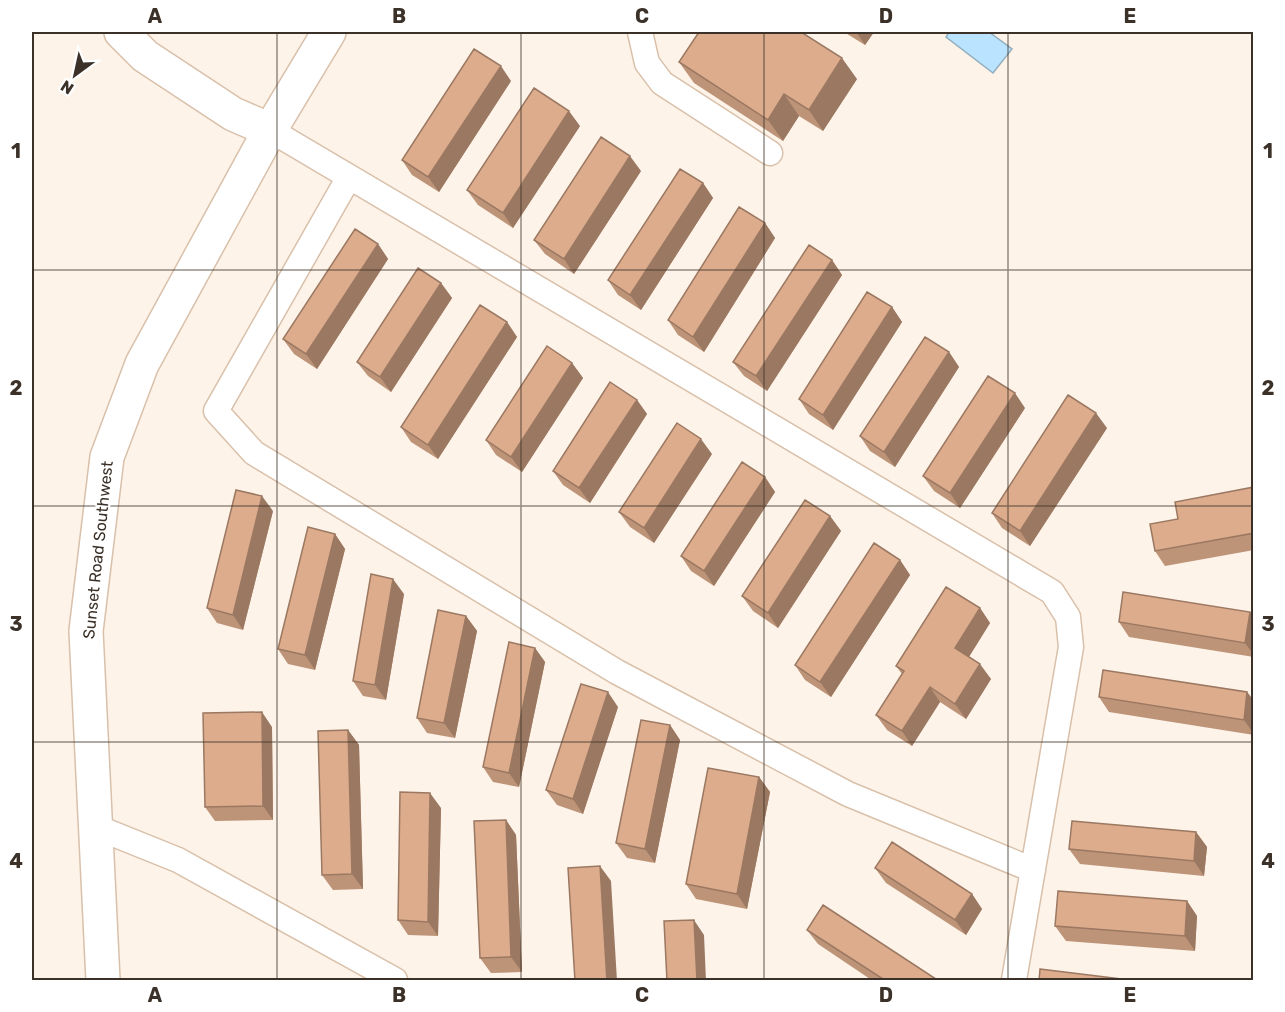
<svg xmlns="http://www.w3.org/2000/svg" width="1285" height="1012" viewBox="0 0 1285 1012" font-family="Rubik,sans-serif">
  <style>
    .water { fill: #bae3ff; stroke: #94aebe; stroke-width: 1.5 }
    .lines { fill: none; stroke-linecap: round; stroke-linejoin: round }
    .service-casing { stroke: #d9c0aa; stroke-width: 27 }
    .minor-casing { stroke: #d9c0aa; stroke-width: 36 }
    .tertiary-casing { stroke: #d9c0aa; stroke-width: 36 }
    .service { stroke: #fff; stroke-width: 24 }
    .minor { stroke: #fff; stroke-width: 33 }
    .tertiary { stroke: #fff; stroke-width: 33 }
    .wall { fill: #be9478 }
    .shaded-wall { fill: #9b7862 }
    .building { fill: #ddac8c; stroke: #9b7862; stroke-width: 1.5 }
    .grid { fill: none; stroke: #3b3128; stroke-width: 1.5; stroke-opacity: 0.55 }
    .labels { text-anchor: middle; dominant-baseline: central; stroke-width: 4.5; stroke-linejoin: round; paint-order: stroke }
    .street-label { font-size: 16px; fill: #3b3128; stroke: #fff }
    .neatline { fill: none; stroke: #3b3128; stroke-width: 2 }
    .grid-label { font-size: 20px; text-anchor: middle; font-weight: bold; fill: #3b3128 }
  </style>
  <rect width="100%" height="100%" fill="#fdf3e9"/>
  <path class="water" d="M949,32h40l23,17 -19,24 -47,-36z"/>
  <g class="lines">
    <defs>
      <path id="service" d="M640,32l7,31 15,20 108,70
        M270,130l782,462 16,25 3,30 -57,333
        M349,177l-133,234 38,42 363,219 231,122 185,76
        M96,827l82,33 217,120"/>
      <path id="minor" d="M121,32l24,24 88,58 37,16"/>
      <path id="tertiary" d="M103,980l-17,-349 21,-174 35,-93 128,-234 59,-98"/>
    </defs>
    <use href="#service" class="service-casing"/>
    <use href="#minor" class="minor-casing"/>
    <use href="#tertiary" class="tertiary-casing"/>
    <use href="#service" class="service"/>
    <use href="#minor" class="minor"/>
    <use href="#tertiary" class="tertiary"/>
  </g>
  <path class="wall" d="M844,32h30l-9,13z
    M679,62l178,17 -34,52 -24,-15 -16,25 -89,-58z
    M511,81l-72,111 -27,-17 -10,-15z
    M580,126l-67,102 -35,-23 -11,-15z
    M641,171l-67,103 -29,-20 -11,-14z
    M703,183l10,15 -72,112 -23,-15 -10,-15z
    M765,223l10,15 -71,114 -26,-17 -10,-15z
    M378,244l10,15 -71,110 -23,-15 -11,-15z
    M832,260l10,15 -75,116 -23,-15 -11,-14z
    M441,283l11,15 -61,94 -23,-16 -11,-14z
    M892,307l10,15 -69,108 -24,-16 -10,-15z
    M507,322l10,15 -79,122 -27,-17 -10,-15z
    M949,352l10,15 -64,100 -25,-16 -10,-15z
    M572,363l11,15 -61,94 -26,-17 -10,-15z
    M637,400l10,14 -57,89 -27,-18 -10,-14z
    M1025,408l-65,100 -26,-17 -11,-15z
    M1107,428l-77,118 -28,-18 -10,-15z
    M712,454l-58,89 -24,-16 -11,-15z
    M765,477l10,15 -61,94 -23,-15 -10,-15z
    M1254,487v63l-89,16 -10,-15 23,-32z
    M273,511l-30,119 -26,-7 -10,-15z
    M830,516l11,15 -63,97 -25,-17 -11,-15z
    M335,534l10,15 -30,121 -27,-6 -10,-15z
    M900,560l10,15 -79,122 -26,-17 -10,-15z
    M404,594l-18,106 -23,-4 -10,-15z
    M980,608l10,15 -21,34 22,22 -25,40 -26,-17 -28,44 -25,-16 -11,-15 26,-41 -6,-8z
    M1250,612l4,4v41l-125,-20 -10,-15z
    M466,616l11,15 -22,107 -28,-5 -10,-15z
    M535,648l10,14 -26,125 -26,-5 -10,-15z
    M1247,692l7,9v34l-145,-23 -10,-15z
    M618,707l-35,107 -26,-9 -11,-15z
    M670,725l10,15 -25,123 -28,-5 -11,-15z
    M272,727l1,93 -58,1 -10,-14z
    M348,730l11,15 4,144 -30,1 -11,-15z
    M759,777l11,15 -23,117 -51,-10 -10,-15z
    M441,808l-3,128 -30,-1 -10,-15z
    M506,820l10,15 6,137 -31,1 -11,-15z
    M1196,832l11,15 -3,29 -124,-12 -11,-15z
    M875,868l97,26 10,15 -16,26 -80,-52z
    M1187,901l10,15 -2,35 -129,-10 -11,-15z
    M807,930l132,51h-66l-55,-37z"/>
  <path class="shaded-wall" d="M856,32h18l-9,13z
    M842,58l15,21 -34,52 -14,-21z
    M501,66l10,15 -72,111 -11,-15z
    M784,94l15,22 -16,25 -15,-21z
    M569,111l11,15 -67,102 -10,-15z
    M630,156l11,15 -67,103 -10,-15z
    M703,183l10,15 -72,112 -11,-15z
    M765,223l10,15 -71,114 -11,-15z
    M378,244l10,15 -71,110 -11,-15z
    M832,260l10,15 -75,116 -11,-15z
    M441,283l11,15 -61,94 -11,-15z
    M892,307l10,15 -69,108 -10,-15z
    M507,322l10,15 -79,122 -10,-14z
    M949,352l10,15 -64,100 -11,-15z
    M572,363l11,15 -61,94 -11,-15z
    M1015,393l10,15 -65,100 -10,-15z
    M637,400l10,14 -57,89 -11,-15z
    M1096,413l11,15 -77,118 -10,-15z
    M701,439l11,15 -58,89 -10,-15z
    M765,477l10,15 -61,94 -10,-15z
    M262,496l11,15 -30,119 -10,-15z
    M830,516l11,15 -63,97 -10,-15z
    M335,534l10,15 -30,121 -10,-15z
    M900,560l10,15 -79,122 -11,-15z
    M393,579l11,15 -18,106 -11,-15z
    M980,608l10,15 -25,40 -10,-15z
    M1250,612l4,4v39l-9,-12z
    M466,616l11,15 -22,107 -11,-15z
    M535,648l10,14 -26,125 -10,-14z
    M980,664l11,15 -25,40 -11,-15z
    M930,687l10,15 -28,44 -10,-15z
    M608,692l10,15 -35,107 -10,-15z
    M1247,692l7,9v33l-10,-14z
    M262,712l10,15 1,93 -10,-14z
    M670,725l10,15 -25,123 -10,-14z
    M348,730l11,15 4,144 -11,-15z
    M759,777l11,15 -23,117 -10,-15z
    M430,793l11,15 -3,128 -10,-14z
    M506,820l10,15 6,137 -11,-15z
    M1196,832l11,15 -3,29 -10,-15z
    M600,866l11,15 6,100h-10z
    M972,894l10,15 -16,26 -11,-15z
    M1187,901l10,15 -2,35 -10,-15z
    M694,920l10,15 2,46h-9z"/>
  <path class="building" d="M699,32h53l2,1 1,-1h46l41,26 -33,52 -25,-16 -16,26 -89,-58z
    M474,49l27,17 -73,111 -26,-17z
    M534,88l35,23 -66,102 -36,-23z
    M601,137l29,19 -66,103 -30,-19z
    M680,169l23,14 -73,112 -22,-15z
    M739,207l26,16 -72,114 -25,-17z
    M355,229l23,15 -72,110 -23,-15z
    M809,245l23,15 -76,116 -23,-14z
    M418,268l23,15 -61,94 -23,-15z
    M867,292l25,15 -69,108 -24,-16z
    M480,305l27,17 -79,123 -27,-18z
    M925,337l24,15 -65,100 -24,-16z
    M547,346l25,17 -61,94 -25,-17z
    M988,376l27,17 -65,100 -27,-17z
    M610,382l27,18 -58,88 -26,-17z
    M1068,395l28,18 -76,118 -28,-18z
    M677,423l24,16 -57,89 -25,-16z
    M742,462l23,15 -61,94 -23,-15z
    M1254,487v46l-99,18 -5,-27 28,-5 -3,-17z
    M236,490l26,6 -29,119 -26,-7z
    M805,500l25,16 -62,97 -26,-17z
    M308,527l27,7 -30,121 -27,-6z
    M874,543l26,17 -80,122 -25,-17z
    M371,574l22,5 -18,106 -22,-4z
    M946,587l34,21 -25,40 25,16 -25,40 -25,-17 -28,44 -26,-16 28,-44 -8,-5z
    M1123,592l127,20 -5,31 -126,-21z
    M438,610l28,6 -22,107 -27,-5z
    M509,642l26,6 -26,125 -26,-6z
    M1103,670l144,22 -3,28 -145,-23z
    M581,684l27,8 -35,107 -27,-9z
    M262,712l1,94 -58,1 -2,-94z
    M641,720l29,5 -25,124 -29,-6z
    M348,730l4,144 -30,1 -4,-144z
    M708,768l51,9 -22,117 -51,-10z
    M400,792l30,1 -2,129 -30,-2z
    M506,820l5,137 -31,1 -6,-137z
    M1072,821l124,11 -2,29 -125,-12z
    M892,842l80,52 -17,26 -80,-52z
    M600,866l7,115h-32l-7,-113z
    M1058,891l129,10 -2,35 -130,-10z
    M823,905l116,76h-53l-79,-51z
    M694,920l3,61h-30l-3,-60z
    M1040,969l98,12h-99z"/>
  <path class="grid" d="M277,32v948M521,32v948M764,32v948M1008,32v948M32,270h1222M32,506h1222M32,742h1222"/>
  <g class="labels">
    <g class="street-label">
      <text transform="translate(98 550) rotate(-84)">Sunset Road Southwest</text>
    </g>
  </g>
  <rect width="1285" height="1012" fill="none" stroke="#ffffff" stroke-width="66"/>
  <g transform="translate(75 75) rotate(213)" stroke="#ffffff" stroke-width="4.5" paint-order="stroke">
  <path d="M0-4.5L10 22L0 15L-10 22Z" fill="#3b3128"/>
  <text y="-9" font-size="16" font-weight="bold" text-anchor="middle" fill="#3b3128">N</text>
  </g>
  <rect x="33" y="33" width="1219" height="946" class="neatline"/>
  <g class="grid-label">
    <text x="155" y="23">A</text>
    <text x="399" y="23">B</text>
    <text x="642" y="23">C</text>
    <text x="886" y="23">D</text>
    <text x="1130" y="23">E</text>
    <text x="16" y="158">1</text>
    <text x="1268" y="158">1</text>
    <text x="16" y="395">2</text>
    <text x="1268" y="395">2</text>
    <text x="16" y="631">3</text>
    <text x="1268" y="631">3</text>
    <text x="16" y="868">4</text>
    <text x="1268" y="868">4</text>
    <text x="155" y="1002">A</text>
    <text x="399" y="1002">B</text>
    <text x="642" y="1002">C</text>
    <text x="886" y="1002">D</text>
    <text x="1130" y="1002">E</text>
  </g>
</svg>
